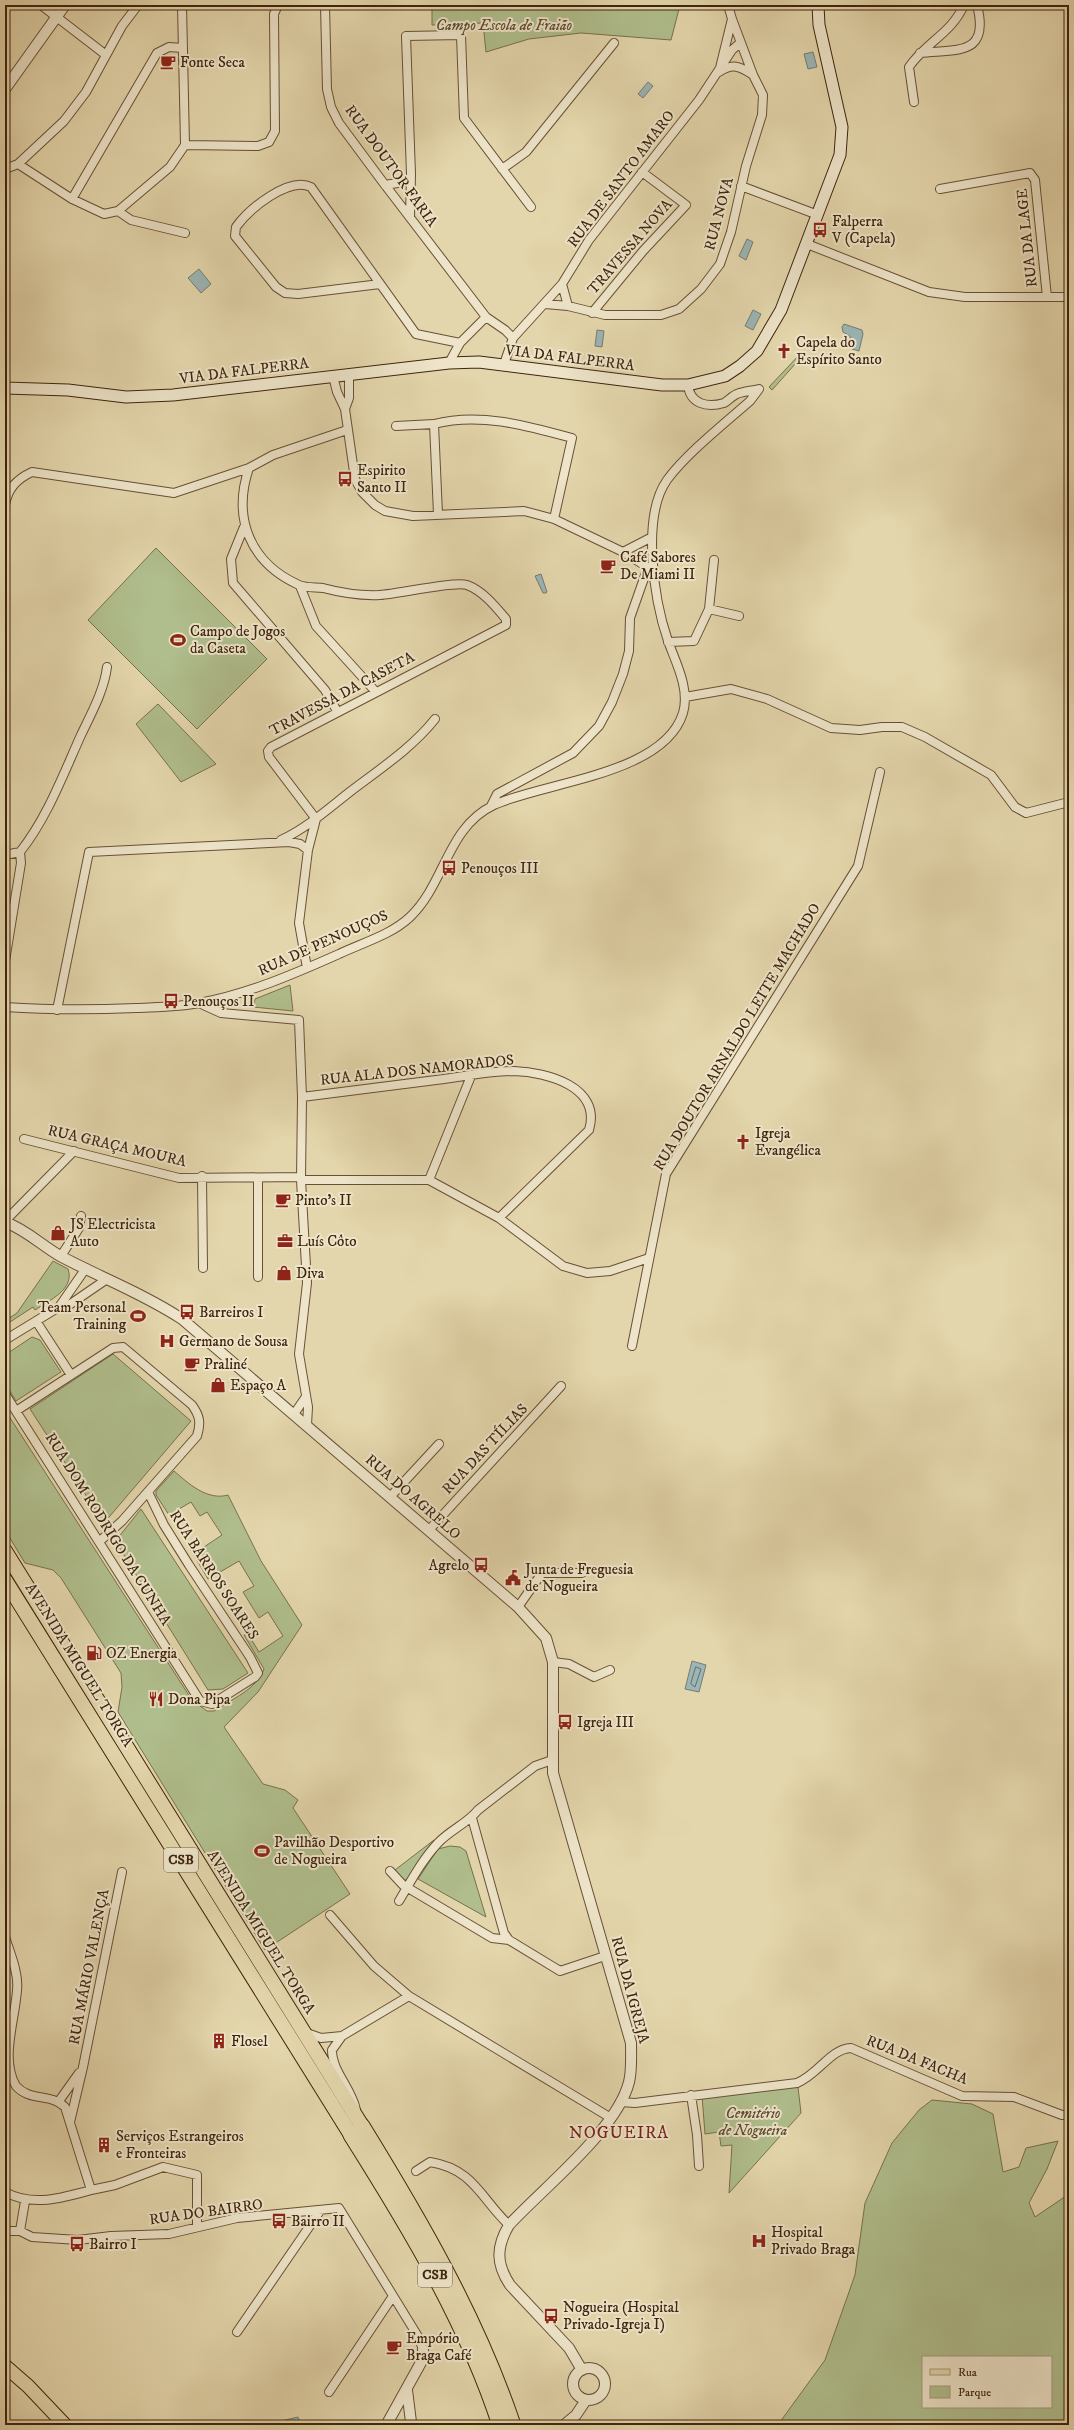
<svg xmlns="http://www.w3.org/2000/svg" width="1074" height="2430" viewBox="0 0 1074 2430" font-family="'IM FELL DW Pica',serif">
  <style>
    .green { fill: #b0be8d; stroke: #78714d; fill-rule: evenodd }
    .water { fill: #9bb6b6; stroke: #767c72 }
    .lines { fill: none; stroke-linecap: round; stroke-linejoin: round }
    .shore { stroke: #6d6d62; stroke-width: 1 }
    .minor-casing { stroke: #685035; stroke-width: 10 }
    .tertiary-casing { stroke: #685035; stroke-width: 12 }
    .secondary-casing { stroke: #3f240d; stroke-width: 13 }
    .primary-casing { stroke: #3f240d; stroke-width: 15 }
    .trunk-casing { stroke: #3f240d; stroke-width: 16 }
    .motorway-casing { stroke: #3f240d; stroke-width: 17 }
    .minor { stroke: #ede4c9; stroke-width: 8 }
    .tertiary { stroke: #ede4c9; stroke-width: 10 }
    .secondary { stroke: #ede4c9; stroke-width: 11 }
    .primary { stroke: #e4d6ac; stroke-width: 13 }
    .trunk { stroke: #e4d6ac; stroke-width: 14 }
    .motorway { stroke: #e4d6ac; stroke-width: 15 }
    .labels { text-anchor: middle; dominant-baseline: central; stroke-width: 4; stroke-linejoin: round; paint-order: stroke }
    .shield { fill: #ede4c9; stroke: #735e45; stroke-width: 1 }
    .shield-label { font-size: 14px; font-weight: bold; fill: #3f240d }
    .park-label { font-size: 15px; font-style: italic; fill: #5b4a2d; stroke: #ede4c9 }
    .poi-label { font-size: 15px; fill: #3f240d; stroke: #ede4c9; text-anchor: start }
    .street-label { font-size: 15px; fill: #3f240d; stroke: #ede4c9 }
    .quarter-label { font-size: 17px; letter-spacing: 1px; fill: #7a1f14; stroke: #ede4c9 }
  </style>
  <rect width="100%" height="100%" fill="#e4d6ac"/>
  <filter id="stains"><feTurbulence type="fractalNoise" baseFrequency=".005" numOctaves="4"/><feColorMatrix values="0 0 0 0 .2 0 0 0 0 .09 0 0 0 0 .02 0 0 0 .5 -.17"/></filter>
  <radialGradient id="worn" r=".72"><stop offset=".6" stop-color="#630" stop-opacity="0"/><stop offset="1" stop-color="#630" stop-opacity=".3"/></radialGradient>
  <path class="green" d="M432,5h248l-9,35 -90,-7 -52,6 -43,13 -3,-29 -51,2z
    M802,352l2,2 -32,36 -3,-3z
    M156,548l111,111 -70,70 -109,-109z
    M158,704l58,60 -35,18 -45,-58z
    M290,985l3,26 -40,-4 2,-8z
    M53,1261l15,8c7,20 -18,31 -33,41l-2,-3 -26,17 -2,-3 12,-8z
    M32,1337l8,3 21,32 -45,29 -11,-18v-28z
    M113,1354l78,67 -87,102 -74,-114z
    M5,1410l187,290 15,11h7c18,-12 43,-22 50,-42l-20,-34 4,-1 11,18 24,-16 -15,-24 -9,6 -16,-26 11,-6 -15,-25 -31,18 -20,-34 4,-3 6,9 24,-16 -15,-23 -7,4 -9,-14 -22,13 -13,-20v-4l18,-20c14,12 33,30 54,24l33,66 41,64 -44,67 -34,35 39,57 22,6 13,10 -5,8 57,86 -85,56 -147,-238 4,-25 -1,-14 -60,-95 -8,-8 -28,-7 -20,-33z
    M141,1509l107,164 -25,16 -15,1 -91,-146v-5z
    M434,1840l-27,40h-4l-8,-10z
    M450,1846l10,1 6,4 20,66 -68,-38 20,-30z
    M798,2087l3,26 -72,80 3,-48 -11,1 -2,-14 -14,2 -3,-38z
    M932,2100l40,4 21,10 10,58 16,-5 7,-19 32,-7 -11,28 -18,34 6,14 34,-23v231h-295l6,-3 45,-62 30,-85 10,-72 27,-60 27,-33zM923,2357h128v50h-128z"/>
  <path class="water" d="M813,52l4,15 -9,2 -4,-15z
    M648,82l5,4 -10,12 -5,-4z
    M747,239l6,3 -7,18 -7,-4z
    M199,269l12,15 -10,9 -13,-15z
    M753,310l8,4 -8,16 -8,-4z
    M844,324l18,6 1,4 -4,17 -7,-2 -2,-13 -7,-4 -1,-5z
    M597,330l7,1 -2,16 -7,-1z
    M541,574l6,18 -1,1h-3l-8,-17z
    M692,1661l14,4 -7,27 -14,-3z
    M298,2417l3,8h-19l-1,-4z"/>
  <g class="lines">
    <path class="shore" d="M696,1667l5,2 -6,18 -4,-3z"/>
    <defs>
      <path id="minor" d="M41,5l65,50
        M325,5l2,84 4,18 8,16 43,58 104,136 -26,26 -11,20
        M728,5l4,14
        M732,19l21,56c-13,-9 -21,-12 -34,-3z
        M920,53c38,-4 70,3 57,-48
        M914,102l-5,-35c17,-25 42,-33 55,-62
        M185,145l73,1 11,-4 6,-11 -1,-117 4,-9
        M18,164l54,35 32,15 14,-3 52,-44 15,-22 -3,-140
        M5,169l13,-5 46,-43 22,-29 36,-66 16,-21
        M502,169l24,-17 88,-109
        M385,185l25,-4
        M741,186l77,29
        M940,189l90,-16 5,7 12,117
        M72,199l85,-146 12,-6 14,1
        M118,211l13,9 54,13
        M410,217l1,-43 -5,-138 55,-1 3,83 67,89
        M807,244l122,48 36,5h104
        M380,284l-82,10 -13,-1 -9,-6 -41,-51 1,-9c13,-18 53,-51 75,-40l105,147 44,9
        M562,284l6,22 37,9h56l18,-6 22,-20 19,-25 11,-32 15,-66 16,-51 1,-20 -10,-20
        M545,304l23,2
        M592,313l51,-62 43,-46 -44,-33
        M486,317l19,13 8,8 -9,26
        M513,338l49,-54 27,-44 110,-140 33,-50 8,-7
        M333,376l4,16 8,17 10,70 7,13 13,13 10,6 28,5 111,-5 30,8 69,33 31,19
        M345,409l4,-11v-23
        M396,426l38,-2
        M5,505c3,-17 12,-26 27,-33l142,21 75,-25
        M438,514l-4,-90c46,-12 94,2 138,14l-18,81
        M244,527l-13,32 2,24 92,107 12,21
        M623,552l29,-15
        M300,586l16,40 59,65
        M709,609l5,-49
        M668,642l26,-1 15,-32 30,7
        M685,697l46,-8 36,10 64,29 29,2 22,-3h20l23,10 66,38 24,32 11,6 43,-11
        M491,806l6,-12 76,-41 26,-27 13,-24 11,-28 6,-23 1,-33 18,-51
        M316,819l-47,-62 -1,-6 3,-4 235,-122v-6c-11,-13 -23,-28 -39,-34 -13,-4 -69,9 -87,10 -20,1 -38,-2 -57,-7 -7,-1 -17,0 -24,-3 -49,-22 -67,-67 -50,-117l24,-13 74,-25
        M281,840c26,-12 48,-32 70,-49 29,-22 62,-44 84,-72
        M5,855l15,-3
        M5,961l16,-98 -1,-11c27,-34 43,-77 61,-117 10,-21 23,-44 26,-68
        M307,968l-8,-45 9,-73 8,-31
        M199,1003l22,10 78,7 3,77 -1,83 6,103 -8,71 9,53 -1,18
        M5,1007c44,3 87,3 131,1 21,-1 43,-1 63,-5 49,-9 95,-29 140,-49 23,-11 52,-19 71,-37 35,-33 37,-90 84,-112 49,-23 170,-30 189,-92 7,-24 -7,-50 -15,-72 -14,-41 -27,-124 -1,-161 19,-26 58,-57 83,-79l9,-12c-7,2 -15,2 -22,5 -5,2 -9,7 -13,9 -17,5 -34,1 -36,-18
        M57,1010l32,-158 200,-10 11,2 8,6
        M302,1097c47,-6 95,-12 142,-18 22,-3 47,-8 70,-8 33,1 88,16 75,59l-90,88
        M24,1139l155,39 122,-1
        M202,1176l1,92
        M301,1180h128l70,38 64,48 24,7 23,-2 39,-13
        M429,1180l42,-104
        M5,1221l69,-70
        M61,1256l18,-28 2,-12
        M258,1277v-99
        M59,1307l10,-2 38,-26
        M36,1321l35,54
        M5,1340l54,-33 27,-39
        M632,1346l34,-172 192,-308 22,-94
        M5,1394l195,307 12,3 43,-27 3,-4 -8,-16 -61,-92 -25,-40 -16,-33
        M16,1411l97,-63 10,-1 69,58c8,11 9,18 5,31l-75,85 -22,20
        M294,1414l11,-16
        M390,1497l49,-53
        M429,1530l132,-144
        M518,1607l24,-34h40
        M553,1662l16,2 25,13 16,-7
        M472,1818l32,115 5,7 51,31 45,-15
        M390,1871l13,14 89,53 17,2
        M399,1901c12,-20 23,-41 39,-58 12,-13 30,-20 40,-33l57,-44 17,-6
        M330,1915l44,51 35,30
        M5,1937c5,16 14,36 12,53 -2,31 -17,69 -1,96 14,16 35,7 49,21l26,83c-28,8 -59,17 -86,2
        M304,2032l17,6 21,-2
        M691,2095l6,40 2,31
        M59,2101l20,-28
        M620,2102l15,1 162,-20c22,-9 33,-34 54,-35l111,48 52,1 48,18h7
        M356,2110c-4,-22 -24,-38 -24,-60l10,-14 67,-40 202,122
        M70,2122l13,-55 39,-195
        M416,2171l14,-9c44,7 51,37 79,63
        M91,2190l24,-5 48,-18 34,8v52
        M5,2231h15l12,6 46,3 33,-4 58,-2 68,-16 102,-10 80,130 4,12
        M20,2231l5,-30
        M237,2332l83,-121
        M329,2392l64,-96"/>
      <path id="tertiary" d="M5,89l60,-84
        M5,1222c22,8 37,24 57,35 40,21 82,37 120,62l336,288 28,31 7,24v111l78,270c0,13 1,27 -2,39 -12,48 -86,106 -120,143 -13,22 -13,39 1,60l59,63 13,22
        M573 2384a16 16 0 1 1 32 0a16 16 0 1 1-32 0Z
        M407,2390l4,32
        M388,2422l36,-65 -1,-7
        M564,2425l12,-10 10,-15"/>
      <path id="secondary" d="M5,388l63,2 58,7 47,-2 276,-32 30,-1 183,23h26l37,-9 15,-10 17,-15 24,-41 59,-155 2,-28 -23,-102 -1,-20"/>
      <path id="primary" d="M5,2366l23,20 37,39"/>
      <path id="trunk" d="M5,1551l357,575
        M5,1580l346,555"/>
      <path id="motorway" d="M362,2126c59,96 115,192 151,299
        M351,2135c58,92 115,186 149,290"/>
    </defs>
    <use href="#minor" class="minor-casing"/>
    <use href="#tertiary" class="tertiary-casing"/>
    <use href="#secondary" class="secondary-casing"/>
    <use href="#primary" class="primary-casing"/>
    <use href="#trunk" class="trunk-casing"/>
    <use href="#motorway" class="motorway-casing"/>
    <use href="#minor" class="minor"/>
    <use href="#tertiary" class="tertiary"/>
    <use href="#secondary" class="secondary"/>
    <use href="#primary" class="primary"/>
    <use href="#trunk" class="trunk"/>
    <use href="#motorway" class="motorway"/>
  </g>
  <defs>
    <symbol id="cafe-bare" viewBox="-9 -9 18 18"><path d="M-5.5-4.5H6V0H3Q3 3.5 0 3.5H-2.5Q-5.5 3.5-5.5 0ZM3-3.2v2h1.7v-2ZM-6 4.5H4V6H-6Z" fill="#8f2418" stroke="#ede4c9" stroke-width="2.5" paint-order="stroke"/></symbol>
    <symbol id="bus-bare" viewBox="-9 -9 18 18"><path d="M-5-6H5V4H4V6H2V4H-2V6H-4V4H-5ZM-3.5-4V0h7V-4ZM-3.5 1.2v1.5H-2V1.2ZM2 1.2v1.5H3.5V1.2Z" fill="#8f2418" stroke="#ede4c9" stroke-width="2.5" paint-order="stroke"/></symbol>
    <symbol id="church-bare" viewBox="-9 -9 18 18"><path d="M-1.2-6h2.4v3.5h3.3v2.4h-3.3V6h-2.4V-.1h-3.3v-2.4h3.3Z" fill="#8f2418" stroke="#ede4c9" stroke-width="2.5" paint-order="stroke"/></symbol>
    <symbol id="stadium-bare" viewBox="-9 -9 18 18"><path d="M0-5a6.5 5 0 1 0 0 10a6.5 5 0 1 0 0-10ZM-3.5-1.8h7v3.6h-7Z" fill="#8f2418" stroke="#ede4c9" stroke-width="2.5" paint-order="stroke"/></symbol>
    <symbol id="shop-bare" viewBox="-9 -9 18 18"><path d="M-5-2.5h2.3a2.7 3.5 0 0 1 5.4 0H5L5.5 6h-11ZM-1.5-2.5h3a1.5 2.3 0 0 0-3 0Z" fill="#8f2418" stroke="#ede4c9" stroke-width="2.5" paint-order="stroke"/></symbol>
    <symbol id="office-bare" viewBox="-9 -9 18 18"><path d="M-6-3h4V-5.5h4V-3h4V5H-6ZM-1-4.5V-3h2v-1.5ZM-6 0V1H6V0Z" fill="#8f2418" stroke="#ede4c9" stroke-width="2.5" paint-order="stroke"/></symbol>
    <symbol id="hospital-bare" viewBox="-9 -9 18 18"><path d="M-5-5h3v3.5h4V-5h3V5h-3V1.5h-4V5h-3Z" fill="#8f2418" stroke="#ede4c9" stroke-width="2.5" paint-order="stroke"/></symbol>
    <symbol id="civic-bare" viewBox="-9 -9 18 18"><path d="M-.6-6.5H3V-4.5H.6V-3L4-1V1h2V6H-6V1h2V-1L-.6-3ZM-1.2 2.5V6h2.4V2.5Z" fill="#8f2418" stroke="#ede4c9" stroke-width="2.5" paint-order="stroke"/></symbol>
    <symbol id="fuel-bare" viewBox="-9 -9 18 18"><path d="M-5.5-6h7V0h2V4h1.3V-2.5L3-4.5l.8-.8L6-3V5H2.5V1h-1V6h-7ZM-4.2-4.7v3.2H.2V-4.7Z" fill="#8f2418" stroke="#ede4c9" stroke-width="2.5" paint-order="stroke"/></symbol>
    <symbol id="restaurant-bare" viewBox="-9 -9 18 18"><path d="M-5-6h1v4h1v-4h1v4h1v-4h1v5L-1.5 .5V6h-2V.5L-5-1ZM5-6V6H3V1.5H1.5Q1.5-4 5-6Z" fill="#8f2418" stroke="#ede4c9" stroke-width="2.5" paint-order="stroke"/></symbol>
    <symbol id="building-bare" viewBox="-9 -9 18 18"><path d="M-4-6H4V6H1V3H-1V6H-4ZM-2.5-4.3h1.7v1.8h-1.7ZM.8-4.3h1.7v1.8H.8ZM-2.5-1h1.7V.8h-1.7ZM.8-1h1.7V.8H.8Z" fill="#8f2418" stroke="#ede4c9" stroke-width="2.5" paint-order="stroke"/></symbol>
  </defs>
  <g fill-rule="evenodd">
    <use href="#cafe-bare" x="157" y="51" width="22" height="22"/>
    <use href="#bus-bare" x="809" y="219" width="22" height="22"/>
    <use href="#church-bare" x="773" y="340" width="22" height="22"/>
    <use href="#bus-bare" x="334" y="468" width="22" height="22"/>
    <use href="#cafe-bare" x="597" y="555" width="22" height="22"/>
    <use href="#stadium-bare" x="167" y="629" width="22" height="22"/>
    <use href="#bus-bare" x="438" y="857" width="22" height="22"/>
    <use href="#bus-bare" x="160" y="990" width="22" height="22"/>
    <use href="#church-bare" x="732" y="1131" width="22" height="22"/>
    <use href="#cafe-bare" x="272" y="1189" width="22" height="22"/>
    <use href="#shop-bare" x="47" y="1222" width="22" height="22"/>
    <use href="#office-bare" x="274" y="1230" width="22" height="22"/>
    <use href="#shop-bare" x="273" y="1262" width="22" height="22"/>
    <use href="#bus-bare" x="176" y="1301" width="22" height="22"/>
    <use href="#stadium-bare" x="127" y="1305" width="22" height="22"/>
    <use href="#hospital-bare" x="156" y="1330" width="22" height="22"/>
    <use href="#cafe-bare" x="181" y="1353" width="22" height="22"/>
    <use href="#shop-bare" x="207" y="1374" width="22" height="22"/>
    <use href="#bus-bare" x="470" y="1554" width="22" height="22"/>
    <use href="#civic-bare" x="502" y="1567" width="22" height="22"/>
    <use href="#fuel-bare" x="83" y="1642" width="22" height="22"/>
    <use href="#restaurant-bare" x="145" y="1688" width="22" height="22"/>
    <use href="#bus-bare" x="554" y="1711" width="22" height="22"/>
    <use href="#stadium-bare" x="251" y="1840" width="22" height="22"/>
    <use href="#building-bare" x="208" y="2030" width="22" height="22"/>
    <use href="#building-bare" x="93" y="2134" width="22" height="22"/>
    <use href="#bus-bare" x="268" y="2210" width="22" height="22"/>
    <use href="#hospital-bare" x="748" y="2230" width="22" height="22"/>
    <use href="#bus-bare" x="66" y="2233" width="22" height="22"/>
    <use href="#bus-bare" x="540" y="2305" width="22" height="22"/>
    <use href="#cafe-bare" x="383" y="2336" width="22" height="22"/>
  </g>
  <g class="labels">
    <g class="shield">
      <rect x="164" y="1848" width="34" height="24" rx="3"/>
      <rect x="418" y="2263" width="34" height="24" rx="3"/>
    </g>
    <g class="shield-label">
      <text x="181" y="1860">CSB</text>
      <text x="435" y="2275">CSB</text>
    </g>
    <g class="park-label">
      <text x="504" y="25">Campo Escola de Fraião</text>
      <text x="753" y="2113">Cemitério<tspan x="753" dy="17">de Nogueira</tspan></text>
    </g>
    <g class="poi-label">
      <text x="180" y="62">Fonte Seca</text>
      <text x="832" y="221">Falperra<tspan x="832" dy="17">V (Capela)</tspan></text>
      <text x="796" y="342">Capela do<tspan x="796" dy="17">Espírito Santo</tspan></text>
      <text x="357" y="470">Espirito<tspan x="357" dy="17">Santo II</tspan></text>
      <text x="620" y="557">Café Sabores<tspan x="620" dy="17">De Miami II</tspan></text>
      <text x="190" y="631">Campo de Jogos<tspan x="190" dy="17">da Caseta</tspan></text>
      <text x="461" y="868">Penouços III</text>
      <text x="183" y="1001">Penouços II</text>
      <text x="755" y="1133">Igreja<tspan x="755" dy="17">Evangélica</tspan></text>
      <text x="295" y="1200">Pinto's II</text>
      <text x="70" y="1224">JS Electricista<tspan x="70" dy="17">Auto</tspan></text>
      <text x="297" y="1241">Luís Côto</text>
      <text x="296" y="1273">Diva</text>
      <text x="126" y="1307" text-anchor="end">Team Personal<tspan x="126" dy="17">Training</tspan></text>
      <text x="199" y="1312">Barreiros I</text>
      <text x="179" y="1341">Germano de Sousa</text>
      <text x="204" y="1364">Praliné</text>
      <text x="230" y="1385">Espaço A</text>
      <text x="469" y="1565" text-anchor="end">Agrelo</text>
      <text x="525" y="1569">Junta de Freguesia<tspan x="525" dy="17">de Nogueira</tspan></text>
      <text x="106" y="1653">OZ Energia</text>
      <text x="168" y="1699">Dona Pipa</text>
      <text x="577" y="1722">Igreja III</text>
      <text x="274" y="1842">Pavilhão Desportivo<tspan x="274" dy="17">de Nogueira</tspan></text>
      <text x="231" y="2041">Flosel</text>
      <text x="116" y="2136">Serviços Estrangeiros<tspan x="116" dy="17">e Fronteiras</tspan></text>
      <text x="291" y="2221">Bairro II</text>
      <text x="771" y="2232">Hospital<tspan x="771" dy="17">Privado Braga</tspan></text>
      <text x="89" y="2244">Bairro I</text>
      <text x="563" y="2307">Nogueira (Hospital<tspan x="563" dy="17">Privado-Igreja I)</tspan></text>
      <text x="406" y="2338">Empório<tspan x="406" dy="17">Braga Café</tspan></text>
    </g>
    <g class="street-label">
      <text transform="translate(391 166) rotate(54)">RUA DOUTOR FARIA</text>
      <text transform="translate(621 179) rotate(-53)">RUA DE SANTO AMARO</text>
      <text transform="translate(719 214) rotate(-75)">RUA NOVA</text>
      <text transform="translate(1027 238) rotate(-96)">RUA DA LAGE</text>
      <text transform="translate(630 247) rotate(-49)">TRAVESSA NOVA</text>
      <text transform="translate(570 358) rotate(7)">VIA DA FALPERRA</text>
      <text transform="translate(244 371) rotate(-7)">VIA DA FALPERRA</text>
      <text transform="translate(342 694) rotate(-28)">TRAVESSA DA CASETA</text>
      <text transform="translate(323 943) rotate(-24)">RUA DE PENOUÇOS</text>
      <text transform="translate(737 1037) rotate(-59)">RUA DOUTOR ARNALDO LEITE MACHADO</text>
      <text transform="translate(417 1070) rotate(-6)">RUA ALA DOS NAMORADOS</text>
      <text transform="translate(117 1146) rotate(13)">RUA GRAÇA MOURA</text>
      <text transform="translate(485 1449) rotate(-47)">RUA DAS TÍLIAS</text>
      <text transform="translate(413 1497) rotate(41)">RUA DO AGRELO</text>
      <text transform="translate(108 1529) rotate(58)">RUA DOM RODRIGO DA CUNHA</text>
      <text transform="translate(214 1575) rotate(57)">RUA BARROS SOARES</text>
      <text transform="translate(79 1665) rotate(58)">AVENIDA MIGUEL TORGA</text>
      <text transform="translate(261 1932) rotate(58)">AVENIDA MIGUEL TORGA</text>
      <text transform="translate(89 1967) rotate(-79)">RUA MÁRIO VALENÇA</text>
      <text transform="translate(630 1990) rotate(75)">RUA DA IGREJA</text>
      <text transform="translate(917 2060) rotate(22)">RUA DA FACHA</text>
      <text transform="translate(206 2212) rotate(-8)">RUA DO BAIRRO</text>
    </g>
    <g class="quarter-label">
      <text x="619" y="2133">NOGUEIRA</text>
    </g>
  </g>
  <rect width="1074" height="2430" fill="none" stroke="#e4d6ac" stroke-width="20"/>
  <rect x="6" y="6" width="1062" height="2418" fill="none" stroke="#3f240d" stroke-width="2"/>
  <rect x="10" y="10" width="1054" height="2410" fill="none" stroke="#3f240d"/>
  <rect x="922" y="2356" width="130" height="52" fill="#ede4c9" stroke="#a7977e"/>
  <rect x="930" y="2369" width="20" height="6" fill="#e4d6ac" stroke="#a7977e"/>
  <text x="958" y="2376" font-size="12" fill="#3f240d">Rua</text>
  <rect x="930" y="2386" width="20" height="12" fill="#b0be8d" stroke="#a7977e"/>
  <text x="958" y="2396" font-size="12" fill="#3f240d">Parque</text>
  <rect width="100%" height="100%" filter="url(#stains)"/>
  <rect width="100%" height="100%" fill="url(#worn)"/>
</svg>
